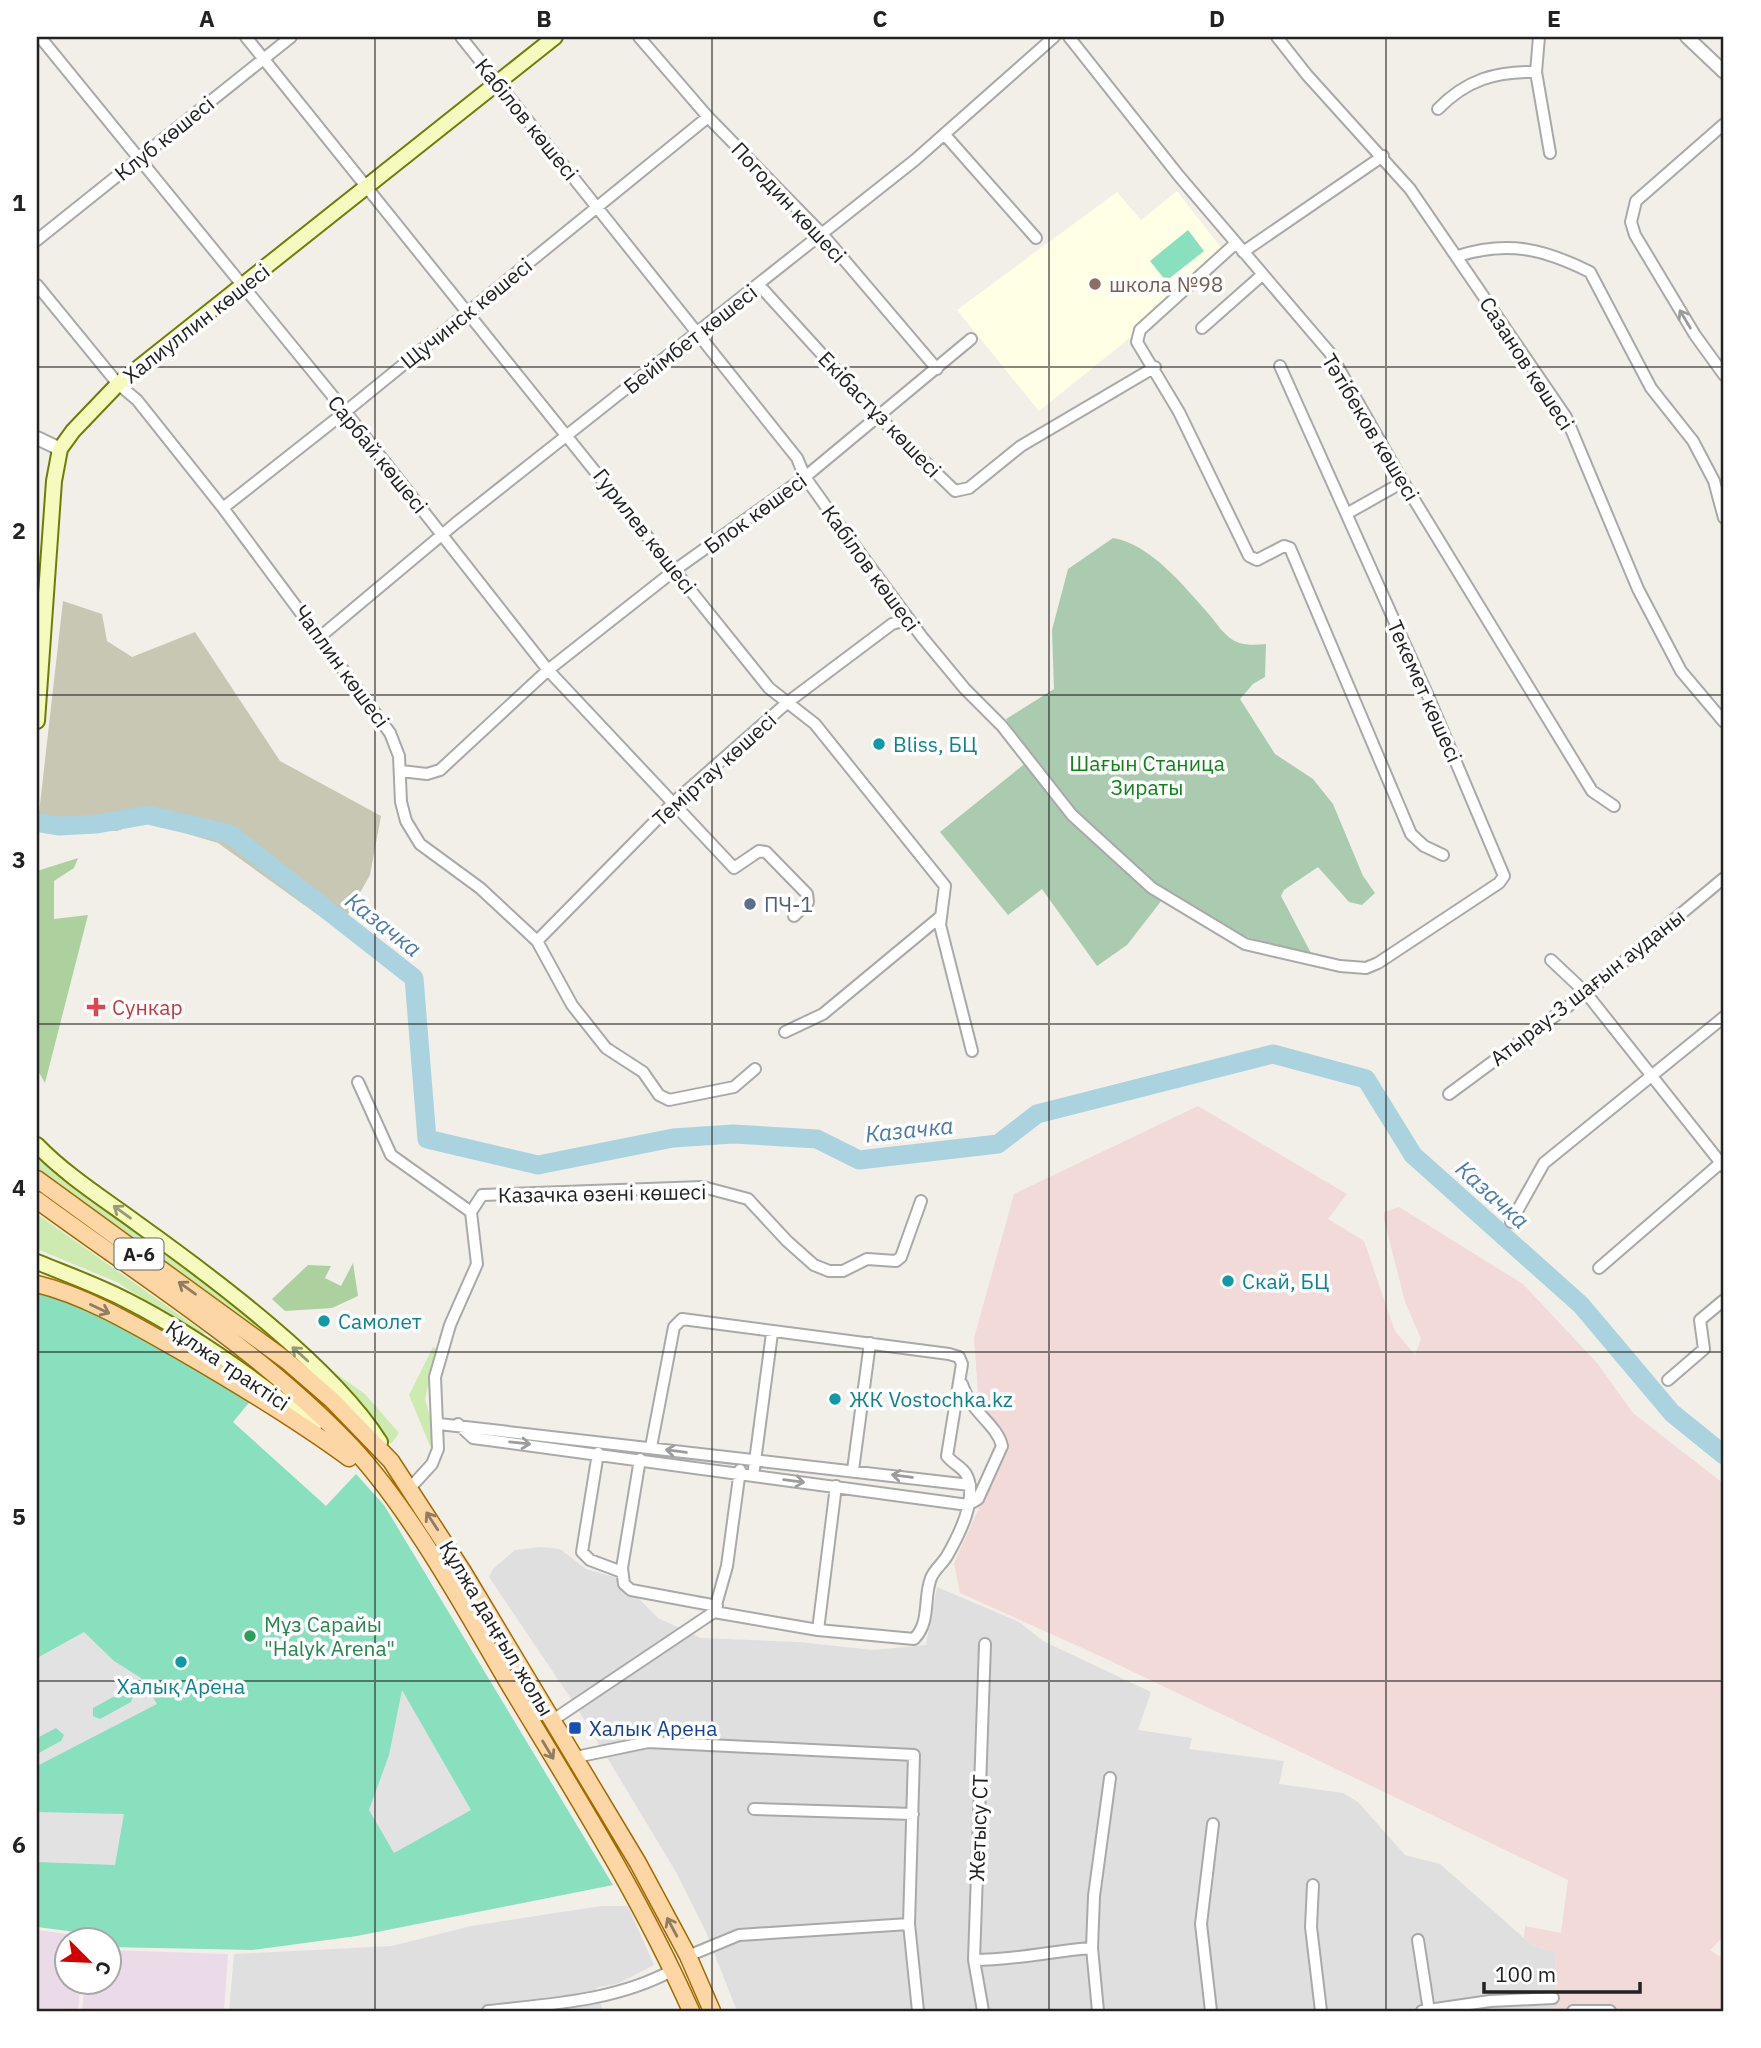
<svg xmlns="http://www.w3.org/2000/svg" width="1761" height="2048" viewBox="0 0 1761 2048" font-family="'IBM Plex Sans',sans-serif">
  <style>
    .residential { fill: #e0dfdf }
    .commercial { fill: #f2dad9 }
    .industrial { fill: #ebdbe8 }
    .education { fill: #ffffe5 }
    .construction { fill: #c7c7b4 }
    .grass { fill: #cdebb0 }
    .forest { fill: #add19e }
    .cemetery { fill: #aacbaf }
    .pitch { fill: #88e0be }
    .parking { fill: #e2e2e2; fill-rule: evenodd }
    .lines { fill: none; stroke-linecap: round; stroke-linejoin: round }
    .river { stroke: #aad3df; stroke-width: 19 }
    .minor-casing { stroke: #a9a9a9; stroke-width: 14 }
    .tertiary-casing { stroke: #a9a9a9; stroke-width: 16 }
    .secondary-casing { stroke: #707d05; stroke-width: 18 }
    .primary-casing { stroke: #a06b00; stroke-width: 19 }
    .minor { stroke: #fff; stroke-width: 10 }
    .tertiary { stroke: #fff; stroke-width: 12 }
    .secondary { stroke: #f7fabf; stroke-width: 14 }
    .primary { stroke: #fcd6a4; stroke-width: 16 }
    .oneway { stroke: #9c9c9c }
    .oneway2 { stroke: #979978 }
    .oneway3 { stroke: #8f7c63 }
    .grid { fill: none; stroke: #222; stroke-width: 2; stroke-opacity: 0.55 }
    .education-dot { fill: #8d6e63; stroke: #fff; stroke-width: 2.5 }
    .culture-dot { fill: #0f9aa8; stroke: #fff; stroke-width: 2.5 }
    .service-dot { fill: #5c6f8a; stroke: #fff; stroke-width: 2.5 }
    .health-dot { fill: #e0444e; stroke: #fff; stroke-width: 2.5 }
    .leisure-dot { fill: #2e9e5b; stroke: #fff; stroke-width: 2.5 }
    .transit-dot { fill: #1a4fb4; stroke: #fff; stroke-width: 2.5 }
    .labels { text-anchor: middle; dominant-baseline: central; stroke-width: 7; stroke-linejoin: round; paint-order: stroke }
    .shield { fill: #fff; stroke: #646464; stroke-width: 2 }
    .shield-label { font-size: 19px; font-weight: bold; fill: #222 }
    .street-label { font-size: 21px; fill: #222; stroke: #fff }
    .education-label { font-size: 21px; fill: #785e54; stroke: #fff; text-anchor: start }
    .culture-label { font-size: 21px; fill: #0d838f; stroke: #fff; text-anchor: start }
    .park-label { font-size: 21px; fill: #0c8416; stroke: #fff }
    .service-label { font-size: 21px; fill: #4e5e75; stroke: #fff; text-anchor: start }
    .health-label { font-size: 21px; fill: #be3a42; stroke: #fff; text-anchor: start }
    .leisure-label { font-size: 21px; fill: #27864d; stroke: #fff; text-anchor: start }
    .transit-label { font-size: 21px; fill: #164399; stroke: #fff; text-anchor: start }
    .water-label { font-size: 23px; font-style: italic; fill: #4a7aab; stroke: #fff }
    .neatline { fill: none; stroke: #222; stroke-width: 2.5 }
    .grid-label { font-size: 23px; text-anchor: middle; font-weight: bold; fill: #222 }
  </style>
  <rect width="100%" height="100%" fill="#f2efe9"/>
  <path class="residential" d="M540,1547l20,2 26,20 32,9 40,40 43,20 98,4 74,8 53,-5 11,-58 82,35 24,19 108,51 -13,38 54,8 -3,11 95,12 -5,23 64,9 15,9 47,53 35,9 84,74 11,8 20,6 1,59h-819l-32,-81 -29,-58 -100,-166 -87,-129 4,-8 22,-19z
    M601,1906h27l26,59 -35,18 -23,5 7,23h-374l5,-57 158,-8 79,-20z"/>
  <path class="commercial" d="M1198,1106l149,88 -19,25 36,22 31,90 20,24 6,-16 -16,-37 -21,-83v-7l15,-5 124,77 75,80 35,49 91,71v452l-14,14 14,9v52h-168l-1,-59 -20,-6 -11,-8 1,-12 36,7 7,-53 -468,-224 -140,-63 -6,-30 48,-106 -23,-51 -5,-68 40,-144z"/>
  <path class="industrial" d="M37,1930l37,5 7,4 -15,1v42h15l-3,29h-41z
    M109,1950l119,4 -4,57h-142l3,-29h23z"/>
  <path class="education" d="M1177,191l52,67 -190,153 -82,-101 160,-118 24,28z"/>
  <path class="construction" d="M63,601l39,13 5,27 25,16 63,-25 85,129 101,55 -11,59 -31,55 -121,-87 -74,-22 -27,10h-80z"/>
  <path class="grass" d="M37,1156l179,134 68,55 -6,4 -30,-27 -211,-149z
    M37,1214l168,119 -5,4 -83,-55 -80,-33z
    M433,1347l4,2 -12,50 11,39 -6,8 -21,-51z
    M327,1367l38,27 34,39 -8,11 -14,-22 -53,-52z"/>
  <path class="forest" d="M78,858l-4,10 -20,13v38l34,-4 -43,168 -8,-14v-198z
    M353,1263l5,33 -26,12 -47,3 -13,-12 36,-34 23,1 -6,12 16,8z"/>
  <path class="cemetery" d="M1113,538c37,6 70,47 94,74 8,9 16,22 26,28 10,6 22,5 33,4l-1,33 -12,7 -13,15 35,55 38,25 20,25 30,72 12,17 -13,12 -13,-3 -31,-35 -34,23 -3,6 31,59 -73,-20 -70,-44 -42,54 -30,21 -55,-77 -34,26 -68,-83 87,-70 2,-6 -23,-37 48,-30 -2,-59 16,-61z"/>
  <path class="pitch" d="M1188,230l16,21 -38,30 -16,-20z
    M37,1293c77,16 147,68 215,106l-19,23 93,84 30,-32 28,31 229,380 -256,51 -104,14 -144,-3 -1,-7 -25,-1 -7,-7 -39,-5z"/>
  <path class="parking" d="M84,1632l30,29 27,17 16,26 -120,62v-12l24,-13 3,-6 -8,-7 -19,10v-80zM126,1690l8,4 -3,8 -31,17 -7,-3v-8z
    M402,1690l69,120 -77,43 -25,-43 20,-55z
    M37,1812l87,2 -9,51 -78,-3z"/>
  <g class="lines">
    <path class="river" d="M40,823l18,3 39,-2 51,-9 82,19 184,144 13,161 111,26 135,-27 60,-4 84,5 42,21 139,-16 39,-30 236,-60 93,25 47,76 168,150 91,108 52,42"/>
    <defs>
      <path id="minor" d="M40,37l300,368 208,265 186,198 25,-17 7,1 41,42 1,8 -14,14
        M246,37l523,651 46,36 130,162 -5,39 32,126
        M461,37l336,421 8,19 27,38 90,122 43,52 37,37 70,89 80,73 93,56 95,22 26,2 12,-5 121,-80 5,-7 -76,-180 -148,-330
        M639,37l69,80 115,118 114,134
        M1069,37l110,139 151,177 69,122 193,316 22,15
        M1277,37l30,38 103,114 156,228 72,172 43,82 43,51
        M1539,37l-3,35 14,81
        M1438,109c28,-29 58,-38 98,-37
        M1724,124l-88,77 -5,21 4,13 60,100 29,40
        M945,135l91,103
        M37,240l254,-203
        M1236,243l-96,87 -3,12 42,70 70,144 8,4 27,-14 6,2 121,286 13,12 19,9
        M1243,252l140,-96
        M1458,256c50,-16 86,-7 132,16l61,116 42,53 21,40 10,37
        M37,285l81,99 19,16 86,108 167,225 9,23 2,46 5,19 14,23 60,44 57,53 35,64 34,43 37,24 16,23 10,5 65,-13 21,-18
        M759,285l120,132 76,74 14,-3 52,-42 134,-79
        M1202,328l60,-53
        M223,508l122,-96 363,-295
        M1348,513l55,-31
        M321,636l135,-113 459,-363 139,-123
        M401,771l26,3 13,-4 108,-100 127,-100 130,-93 166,-138
        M537,941l137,-139 114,-100 104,-78 17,-5
        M1551,960l35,33 138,174
        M785,1032l38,-18 117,-97
        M358,1082l33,73 80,57
        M1449,1094l137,-101 138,-115
        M1511,1222l33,-59 180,-146
        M1599,1268l125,-108
        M1668,1380l36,-31 -4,-29 24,-20
        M439,1424l531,61
        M458,1424l15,14 495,67 10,-6 24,-53c-5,-22 -32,-34 -40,-62
        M598,1453l-16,99 8,8 32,12
        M640,1459l-18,109 2,16 7,6 86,16
        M754,1469l18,-136
        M853,1470l17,-127
        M410,1488l22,-24 6,-15 -3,-72 15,-52 27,-61 -6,-52 11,-17 221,-8 45,12 39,42 27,24 15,6h14l24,-12 29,2 5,-4 20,-56
        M714,1612l13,-46 13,-96
        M818,1630l18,-144
        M553,1720l161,-108 104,18 96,9c17,-17 9,-41 17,-61 3,-8 12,-15 16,-22 12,-21 32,-59 19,-82 -4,-7 -14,-11 -19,-18l15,-92 -3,-7 -10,-3 -267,-35 -8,8 -23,120
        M576,1757l72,-15 266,13 -5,169 9,87
        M754,1809l159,5
        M1313,1885l-2,42 10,84
        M1418,1940l11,71
        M688,1956l51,-21 170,-11
        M974,1960c43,0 76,-9 118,-12
        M488,2011c63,-7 128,-10 185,-41
        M983,2011l-9,-51 11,-316
        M1098,2011l-6,-63 2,-52 16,-118
        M1211,2011l-10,-87 12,-100
        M1422,2011l68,-10 63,-3
        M1573,2011h37"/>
      <path id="tertiary" d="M1687,37l37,35
        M37,438l23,11"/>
      <path id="secondary" d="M37,721l17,-240 6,-32 13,-18 45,-47 437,-347
        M37,1145c29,30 67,54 101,79 74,53 194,142 242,218
        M37,1262c29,12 60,23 89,38 67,34 130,79 188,126"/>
      <path id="primary" d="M37,1179l250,182 45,39 59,61 71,109 176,293 50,93 24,55
        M37,1200c106,78 223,150 314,246 59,63 112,160 156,235 65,108 133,215 184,330
        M37,1284c49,12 96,40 140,65 59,34 117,69 172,109"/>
    </defs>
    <use href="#minor" class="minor-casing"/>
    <use href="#tertiary" class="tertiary-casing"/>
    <use href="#secondary" class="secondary-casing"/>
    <use href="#primary" class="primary-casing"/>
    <use href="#minor" class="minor"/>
    <use href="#tertiary" class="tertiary"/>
    <use href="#secondary" class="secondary"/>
    <use href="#primary" class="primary"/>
  </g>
  <defs><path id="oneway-shaft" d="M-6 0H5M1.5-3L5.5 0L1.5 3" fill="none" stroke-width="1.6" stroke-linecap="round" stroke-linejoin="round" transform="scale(1.75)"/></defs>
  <g class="oneway">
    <use href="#oneway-shaft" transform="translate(1685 319) rotate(-121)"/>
    <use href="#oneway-shaft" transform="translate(520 1443) rotate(6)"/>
    <use href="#oneway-shaft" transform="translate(676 1451) rotate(-172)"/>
    <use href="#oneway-shaft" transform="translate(902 1476) rotate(-172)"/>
    <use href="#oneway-shaft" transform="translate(794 1481) rotate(7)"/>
  </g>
  <g class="oneway2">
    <use href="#oneway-shaft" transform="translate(122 1212) rotate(-144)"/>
    <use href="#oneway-shaft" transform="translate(300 1354) rotate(-138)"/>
  </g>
  <g class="oneway3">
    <use href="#oneway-shaft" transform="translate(187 1288) rotate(-144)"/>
    <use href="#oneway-shaft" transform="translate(100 1309) rotate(25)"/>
    <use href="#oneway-shaft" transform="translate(432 1521) rotate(-123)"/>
    <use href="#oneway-shaft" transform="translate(548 1750) rotate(59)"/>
    <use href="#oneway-shaft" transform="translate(672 1927) rotate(-118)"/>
  </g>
  <path class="grid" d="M375,37v1974M712,37v1974M1049,37v1974M1386,37v1974M37,367h1687M37,695h1687M37,1024h1687M37,1352h1687M37,1681h1687"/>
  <circle class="education-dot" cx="1095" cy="284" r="7"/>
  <g class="culture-dot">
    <circle cx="879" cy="744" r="7"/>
    <circle cx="1228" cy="1281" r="7"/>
    <circle cx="324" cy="1321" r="7"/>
    <circle cx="835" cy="1399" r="7"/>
    <circle cx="181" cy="1662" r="7"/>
  </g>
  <circle class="service-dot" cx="750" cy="904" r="7"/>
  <path class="health-dot" d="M92.5 996.5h7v7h7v7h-7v7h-7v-7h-7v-7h7z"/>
  <circle class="leisure-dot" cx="250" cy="1636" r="7"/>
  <rect class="transit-dot" x="568" y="1721" width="14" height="14" rx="3.5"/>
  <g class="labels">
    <rect class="shield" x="114.5" y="1238.5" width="49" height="31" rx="5"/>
    <g class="shield-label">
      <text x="139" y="1254">A-6</text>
    </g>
    <g class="street-label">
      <text transform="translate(527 119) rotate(51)">Кабілов көшесі</text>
      <text transform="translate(164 138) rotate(-39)">Клуб көшесі</text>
      <text transform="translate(789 202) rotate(47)">Погодин көшесі</text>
      <text transform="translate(466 313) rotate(-39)">Щучинск көшесі</text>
      <text transform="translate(196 323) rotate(-38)">Халиуллин көшесі</text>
      <text transform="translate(690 339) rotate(-38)">Бейімбет көшесі</text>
      <text transform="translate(1527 363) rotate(57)">Сазанов көшесі</text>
      <text transform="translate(880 414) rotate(46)">Екібастұз көшесі</text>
      <text transform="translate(1371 427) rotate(59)">Тәтібеков көшесі</text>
      <text transform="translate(378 454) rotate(51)">Сарбай көшесі</text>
      <text transform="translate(755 513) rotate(-36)">Блок көшесі</text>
      <text transform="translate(645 531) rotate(52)">Гурилев көшесі</text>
      <text transform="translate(871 568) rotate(54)">Кабілов көшесі</text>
      <text transform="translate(342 666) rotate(54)">Чаплин көшесі</text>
      <text transform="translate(1425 691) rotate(66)">Текемет көшесі</text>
      <text transform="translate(714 769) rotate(-42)">Теміртау көшесі</text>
      <text transform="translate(1587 987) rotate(-38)">Атырау-3 шағын ауданы</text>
      <text transform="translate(602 1193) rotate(-1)">Казачка өзені көшесі</text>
      <text transform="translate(228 1365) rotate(34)">Құлжа трактісі</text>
      <text transform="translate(497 1628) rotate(59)">Құлжа даңғыл жолы</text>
      <text transform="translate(978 1828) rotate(-88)">Жетысу СТ</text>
    </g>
    <g class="education-label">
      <text x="1109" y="284">школа №98</text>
    </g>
    <g class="culture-label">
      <text x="893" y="744">Bliss, БЦ</text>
      <text x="1242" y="1281">Скай, БЦ</text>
      <text x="338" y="1321">Самолет</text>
      <text x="849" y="1399">ЖК Vostochka.kz</text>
      <text x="181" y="1686" text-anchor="middle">Халық Арена</text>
    </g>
    <g class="park-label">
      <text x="1147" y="763">Шағын Станица<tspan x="1147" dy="24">Зираты</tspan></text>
    </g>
    <g class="service-label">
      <text x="764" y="904">ПЧ-1</text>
    </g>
    <g class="health-label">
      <text x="112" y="1007">Сункар</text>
    </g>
    <g class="leisure-label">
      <text x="264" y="1624">Мұз Сарайы<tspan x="264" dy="24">"Halyk Arena"</tspan></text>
    </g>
    <g class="transit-label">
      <text x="589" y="1728">Халык Арена</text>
    </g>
    <g class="water-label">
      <text transform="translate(384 924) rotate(38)">Казачка</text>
      <text transform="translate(909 1129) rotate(-6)">Казачка</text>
      <text transform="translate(1493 1194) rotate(42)">Казачка</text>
    </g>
  </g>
  <rect width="1761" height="2048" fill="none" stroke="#ffffff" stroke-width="77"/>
  <g transform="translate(88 1961) rotate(114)"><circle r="33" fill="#ffffff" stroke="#a7a7a7" stroke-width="2"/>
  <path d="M0-5L12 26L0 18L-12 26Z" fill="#d40000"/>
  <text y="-10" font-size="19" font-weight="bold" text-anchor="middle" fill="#222222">С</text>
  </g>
  <path d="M1484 1982v10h156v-10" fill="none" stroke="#222222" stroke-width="3.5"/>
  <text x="1495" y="1982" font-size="21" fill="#222222" stroke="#ffffff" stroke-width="5" paint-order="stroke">100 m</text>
  <rect x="38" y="38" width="1684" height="1972" class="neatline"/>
  <g class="grid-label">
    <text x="207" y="27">A</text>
    <text x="544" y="27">B</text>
    <text x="880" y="27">C</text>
    <text x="1217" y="27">D</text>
    <text x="1554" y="27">E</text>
    <text x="19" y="211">1</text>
    <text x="19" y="539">2</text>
    <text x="19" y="868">3</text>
    <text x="19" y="1196">4</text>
    <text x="19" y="1525">5</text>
    <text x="19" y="1853">6</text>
  </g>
</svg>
